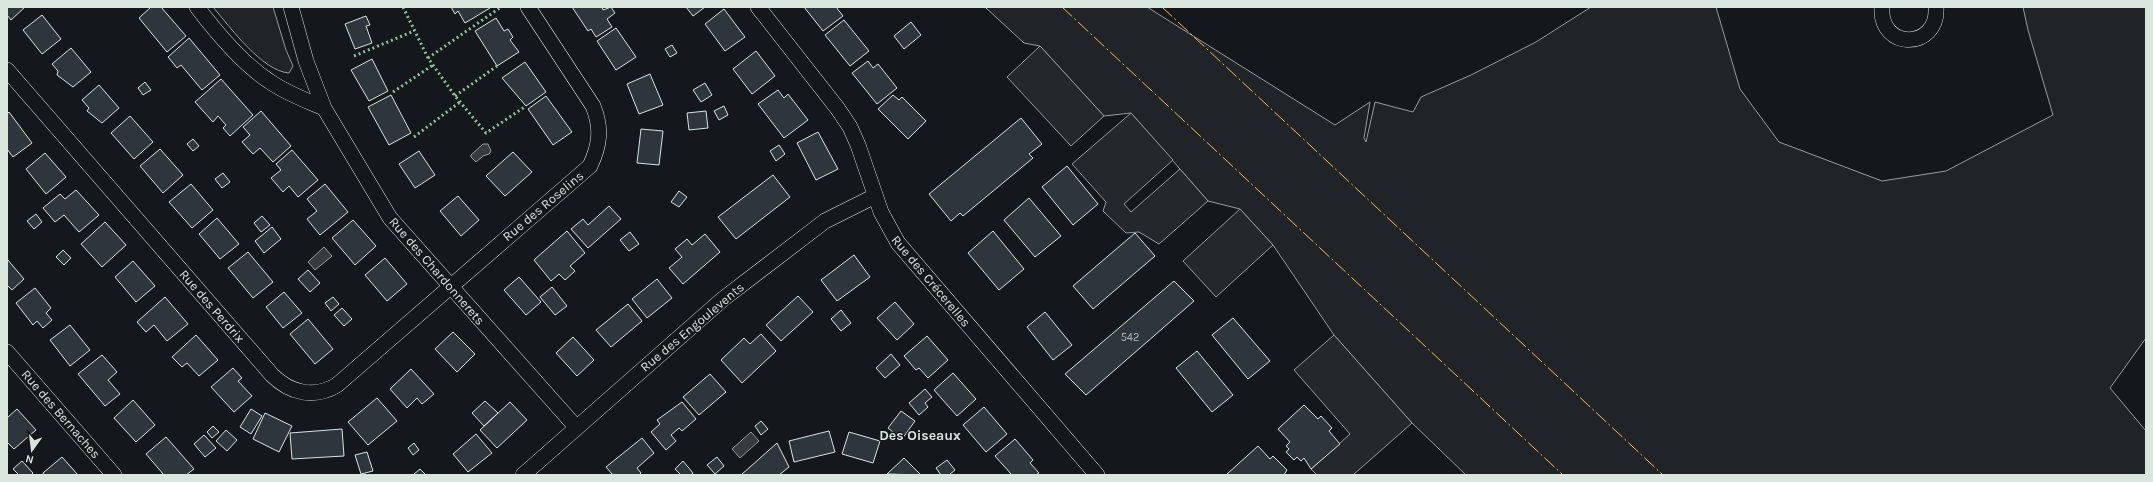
<svg xmlns="http://www.w3.org/2000/svg" width="2153" height="482" viewBox="0 0 2153 482" font-family="Karla,sans-serif">
  <style>
    .green { fill: #202428; stroke: #939e99 }
    .parking { fill: #24282b; stroke: #939e99 }
    .water { fill: #363b3e; stroke: #939e99 }
    .building { fill: #2c363c; stroke: #d8e6dc }
    .lines { fill: none; stroke-linecap: round; stroke-linejoin: round }
    .street-casing { stroke: #d8e6dc; stroke-width: 16 }
    .street { stroke: #14181c; stroke-width: 15 }
    .hedge { stroke: #8ac095; stroke-width: 3; stroke-dasharray: 2 3; stroke-linecap: butt }
    .power { stroke: #ffb74d; stroke-width: 1; stroke-dasharray: 14 3 2 3; stroke-linecap: butt }
    .labels { text-anchor: middle; dominant-baseline: central; stroke-width: 3; stroke-linejoin: round; paint-order: stroke }
    .number-label { font-size: 11px; fill: #adbab4 }
    .street-label { font-size: 13px; fill: #d8e6dc; stroke: #14181c }
    .neighbourhood-label { font-size: 14px; font-weight: bold; fill: #d8e6dc; stroke: #14181c }
  </style>
  <rect width="100%" height="100%" fill="#14181c"/>
  <path class="green" d="M213,7h60l13,43 7,16 -4,7c-27,-2 -59,-46 -76,-66z
    M985,7h162l188,118 35,-23 -6,36 2,4 9,-40 38,10 8,-15 50,-22 65,-33 55,-35h125l24,82 39,53 103,39 64,-10 107,-56 -25,-85 -5,-23h123v331l-36,50 36,43v44h-680l-54,-52 -78,-88 -61,-90 -33,-36 -32,-8 -77,-88 -27,3 -64,-70 -16,-3z"/>
  <path class="parking" d="M1040,46l64,70 -33,30 -64,-69z
    M1131,113l42,47 -49,44 7,8 49,-43 28,32 -49,43 -20,-12 -13,1 -23,-22 3,-9 -34,-38z
    M1240,209l33,36 -57,52 -33,-36z
    M1334,335l78,88 -59,52h-36l-6,-6 39,-35 -56,-64z"/>
  <path class="water" d="M483,144h5l3,7 -2,3 -6,2 -7,6 -5,-5v-2z
    M324,247l8,9 -17,14 -7,-8z
    M751,432l8,9 -19,17 -8,-9z"/>
  <path class="building" d="M7,7h18l-14,13 -4,-5z
    M151,7h10l25,29 -19,16 -28,-34z
    M451,7h38l1,1 -25,15 -7,-12 -3,3z
    M572,7h30l1,3 8,-3 4,6 -8,6 5,8 -16,10 -5,-8 -3,2z
    M686,7h19l-12,9z
    M804,7h32l7,9 -20,15z
    M724,9l21,28 -20,14 -20,-27z
    M42,15l19,24 -19,15 -19,-24z
    M366,16l4,9 -4,1 6,17 -17,6 -10,-25z
    M496,18l8,13 4,-2 5,8 -3,3 9,12 -22,14 -22,-35z
    M844,20l25,31 -19,15 -25,-31z
    M911,22l10,13 -17,14 -10,-13z
    M616,28l20,29 -20,13 -19,-29z
    M189,38l31,37 -18,15 -21,-25 -4,3 -9,-11z
    M672,45l5,8 -7,4 -5,-8z
    M71,48l20,24 -18,15 -16,-12 1,-4 -6,-7z
    M756,51l19,25 -23,18 -19,-25z
    M372,59l16,32 -19,10 -18,-31z
    M868,61l5,7 5,-4 19,24 -20,16 -25,-31z
    M525,62l21,30 -20,14 -24,-28z
    M650,74l13,31 -24,9 -12,-30z
    M221,79l32,36 -23,21 -7,-8 3,-3 -8,-9 -5,6 -18,-20z
    M145,82l6,8 -8,5 -5,-7z
    M705,83l7,12 -11,7 -8,-12z
    M99,85l20,23 -17,15 -15,-12 2,-3 -7,-8z
    M778,90l6,8 4,-4 20,26 -24,18 -26,-34z
    M391,95l20,38 -22,12 -21,-38z
    M893,95l6,5 3,-3 24,24 -18,18 -30,-30z
    M546,96l26,36 -19,13 -25,-36z
    M724,106l4,9 -9,5 -5,-9z
    M261,111l30,35 -18,16 -13,-14 -7,6 -11,-12 8,-7 -7,-8z
    M706,111l2,17 -19,2 -2,-17z
    M9,112l23,31 -19,14 -6,-8v-35z
    M130,116l23,26 -19,17 -23,-26z
    M1021,118l21,26 -13,10 4,4 -70,58 -3,-3 -9,8 -22,-27z
    M641,129l22,2 -4,34 -22,-2z
    M818,132l20,37 -22,11 -19,-37z
    M193,139l6,7 -6,5 -6,-7z
    M779,145l6,9 -9,7 -6,-10z
    M160,149l23,26 -20,18 -23,-27z
    M292,150l26,30 -20,17 -9,-11 -6,6 -12,-14 10,-8 -5,-6z
    M419,151l16,24 -20,13 -16,-24z
    M513,152l19,20 -27,24 -19,-20z
    M45,153l21,24 -20,17 -20,-25z
    M1067,166l31,38 -25,21 -31,-38z
    M223,173l7,9 -8,6 -7,-9z
    M773,175l17,22 -54,42 -18,-22z
    M191,184l22,26 -21,18 -23,-26z
    M325,184l23,28 -28,23 -13,-16 10,-8 -10,-12z
    M76,190l23,25 -20,17 -15,-17 -9,7 -12,-14 17,-14 5,5z
    M679,191l8,6 -8,10 -8,-5z
    M458,196l21,24 -18,16 -21,-25z
    M1029,198l32,38 -26,21 -31,-37z
    M609,206l12,13 -33,29 -17,-19 12,-10 5,6z
    M36,214l6,8 -8,7 -7,-8z
    M262,216l8,9 -9,7 -7,-9z
    M217,218l22,26 -19,15 -21,-25z
    M353,220l23,26 -21,19 -23,-27z
    M105,222l21,23 -24,22 -21,-23z
    M272,227l9,12 -17,14 -9,-12z
    M567,231l18,22 -15,13 5,5 -10,9 -6,-6 -8,7 -17,-21z
    M993,231l31,38 -25,21 -31,-37z
    M630,232l9,12 -10,7 -9,-11z
    M1135,233l20,23 -62,53 -20,-23z
    M705,234l15,18 -37,32 -14,-16 13,-11 -7,-8 12,-10 5,6z
    M63,250l8,8 -7,7 -8,-8z
    M248,252l25,30 -20,16 -25,-30z
    M854,255l16,22 -33,24 -16,-21z
    M385,258l22,26 -20,17 -22,-26z
    M7,259l17,20 -12,11 -5,-5z
    M133,261l22,25 -19,16 -21,-25z
    M308,270l12,13 -10,9 -12,-13z
    M519,277l22,25 -15,13 -22,-25z
    M657,279l15,19 -25,20 -15,-19z
    M1174,281l20,20 -108,94 -21,-21z
    M552,287l15,19 -12,9 -15,-18z
    M35,288l16,20 -5,5 6,7 -9,8 -6,-7 -4,4 -17,-22z
    M284,292l18,21 -19,15 -17,-21z
    M798,296l15,16 -32,29 -15,-16z
    M165,297l23,27 -21,17 -13,-16 -8,7 -9,-10z
    M333,297l6,7 -8,7 -6,-8z
    M895,302l19,22 -17,16 -20,-22z
    M628,304l14,17 -31,26 -15,-17z
    M342,308l10,11 -8,7 -10,-11z
    M841,310l10,13 -10,8 -10,-12z
    M1045,312l27,33 -19,15 -26,-33z
    M1233,318l37,43 -22,18 -36,-44z
    M308,319l25,30 -18,15 -25,-30z
    M70,325l20,25 -20,16 -20,-26z
    M453,332l22,22 -18,18 -22,-23z
    M761,334l15,17 -34,32 -21,-23 23,-22 6,6z
    M196,335l22,25 -19,16 -12,-13 -5,4 -10,-10z
    M927,336l21,24 -20,18 -9,-10 -3,2 -12,-14z
    M573,337l21,23 -17,16 -21,-23z
    M1197,351l36,44 -21,17 -36,-44z
    M891,354l9,11 -15,13 -9,-10z
    M102,355l15,17 -9,8 12,14 -15,12 -27,-32z
    M233,368l9,10 -4,3 14,15 -18,16 -23,-25z
    M411,369l23,25 -12,10 -5,-6 -10,10 -17,-19z
    M953,373l23,26 -19,17 -23,-26z
    M710,374l16,18 -27,23 -16,-18z
    M925,389l7,8 -7,6 3,4 -9,8 -10,-12z
    M377,398l20,23 -29,24 -20,-23z
    M133,400l22,25 -19,17 -22,-24z
    M485,401l13,12 -14,13 -12,-13z
    M510,402l17,18 -30,28 -17,-18z
    M682,402l14,17 -14,12 -3,-3 -8,7 5,6 -10,9 -15,-18 9,-8 -3,-4z
    M1304,405l14,14 3,-3 11,12 -3,3 11,13 -29,25 -7,-11 -3,3 -4,-4 -3,3 -8,-8 3,-3 -3,-3 4,-4 -12,-13z
    M984,407l23,27 -21,18 -23,-27z
    M17,409l19,21 -22,19 -7,-7v-24z
    M251,409l11,7 -11,18 -11,-7z
    M901,411l14,10 -13,18 -14,-11z
    M265,413l27,13 -13,26 -26,-13z
    M761,421l7,8 -7,6 -6,-9z
    M213,426l6,6 -7,6 -5,-6z
    M342,429l2,27 -52,3 -2,-26z
    M226,430l11,10 -10,11 -11,-10z
    M829,431l6,21 -41,10 -5,-21z
    M849,432l31,9 -7,22 -31,-9z
    M476,434l16,19 -24,19 -15,-18z
    M204,435l12,13 -11,9 -11,-13z
    M166,437l28,32 -8,6h-22l-18,-21z
    M642,438l12,15 -17,15 4,5 -2,2h-26l-7,-8z
    M1015,439l18,21 -3,3 9,10 -3,2h-24l-17,-19z
    M414,443l5,7 -6,5 -5,-7z
    M777,443l12,24 -10,8h-38z
    M1258,446l12,13 3,-3 14,14 -3,5h-58z
    M367,452l6,19 -12,3 -6,-19z
    M62,457l16,18h-34l-1,-2z
    M717,457l7,9 -9,8 -8,-9z
    M904,458l17,17 -34,-1z
    M947,460l8,10 -6,5h-8l-5,-7z
    M22,461l11,12 -2,2h-12l-6,-6z
    M683,461l10,12 -2,2h-10l-6,-6z
    M420,469l6,6h-13z"/>
  <g class="lines">
    <defs>
      <path id="street" d="M197,7c19,25 46,57 72,74 17,12 36,19 55,27
        M291,7l15,54 18,47 66,110 186,209
        M758,7l80,102 12,18 8,18 23,67 17,31 199,232
        M1882,7c-3,44 57,43 54,0
        M7,70l265,305c18,18 42,24 65,10l253,-219c10,-21 12,-38 3,-60l-65,-99
        M7,352l107,123
        M523,475l200,-176 102,-78 50,-25"/>
    </defs>
    <use href="#street" class="street-casing"/>
    <use href="#street" class="street"/>
    <path class="hedge" d="M403,7l25,51 27,38 31,37 40,-27
      M354,56l60,-25
      M428,58l73,-51
      M393,92l40,-27
      M455,96l42,-30
      M414,137l46,-35"/>
    <path class="power" d="M1062,7l501,468
      M1162,7l501,468"/>
  </g>
  <g class="labels">
    <g class="number-label">
      <text x="1130" y="337">542</text>
    </g>
    <g class="street-label">
      <text transform="translate(543 206) rotate(-40)">Rue des Roselins</text>
      <text transform="translate(437 271) rotate(49)">Rue des Chardonnerets</text>
      <text transform="translate(931 281) rotate(50)">Rue des Crécerelles</text>
      <text transform="translate(212 306) rotate(49)">Rue des Perdrix</text>
      <text transform="translate(692 327) rotate(-40)">Rue des Engoulevents</text>
      <text transform="translate(61 414) rotate(49)">Rue des Bernaches</text>
    </g>
    <g class="neighbourhood-label">
      <text x="920" y="435">Des Oiseaux</text>
    </g>
  </g>
  <rect width="2153" height="482" fill="none" stroke="#d8e6dc" stroke-width="16"/>
  <g transform="translate(32 450) rotate(194)" stroke="#14181c" stroke-width="3" paint-order="stroke">
  <path d="M0-3L7 15L0 10L-7 15Z" fill="#d8e6dc"/>
  <text y="-6" font-size="11" font-weight="bold" text-anchor="middle" fill="#d8e6dc">N</text>
  </g>
</svg>
